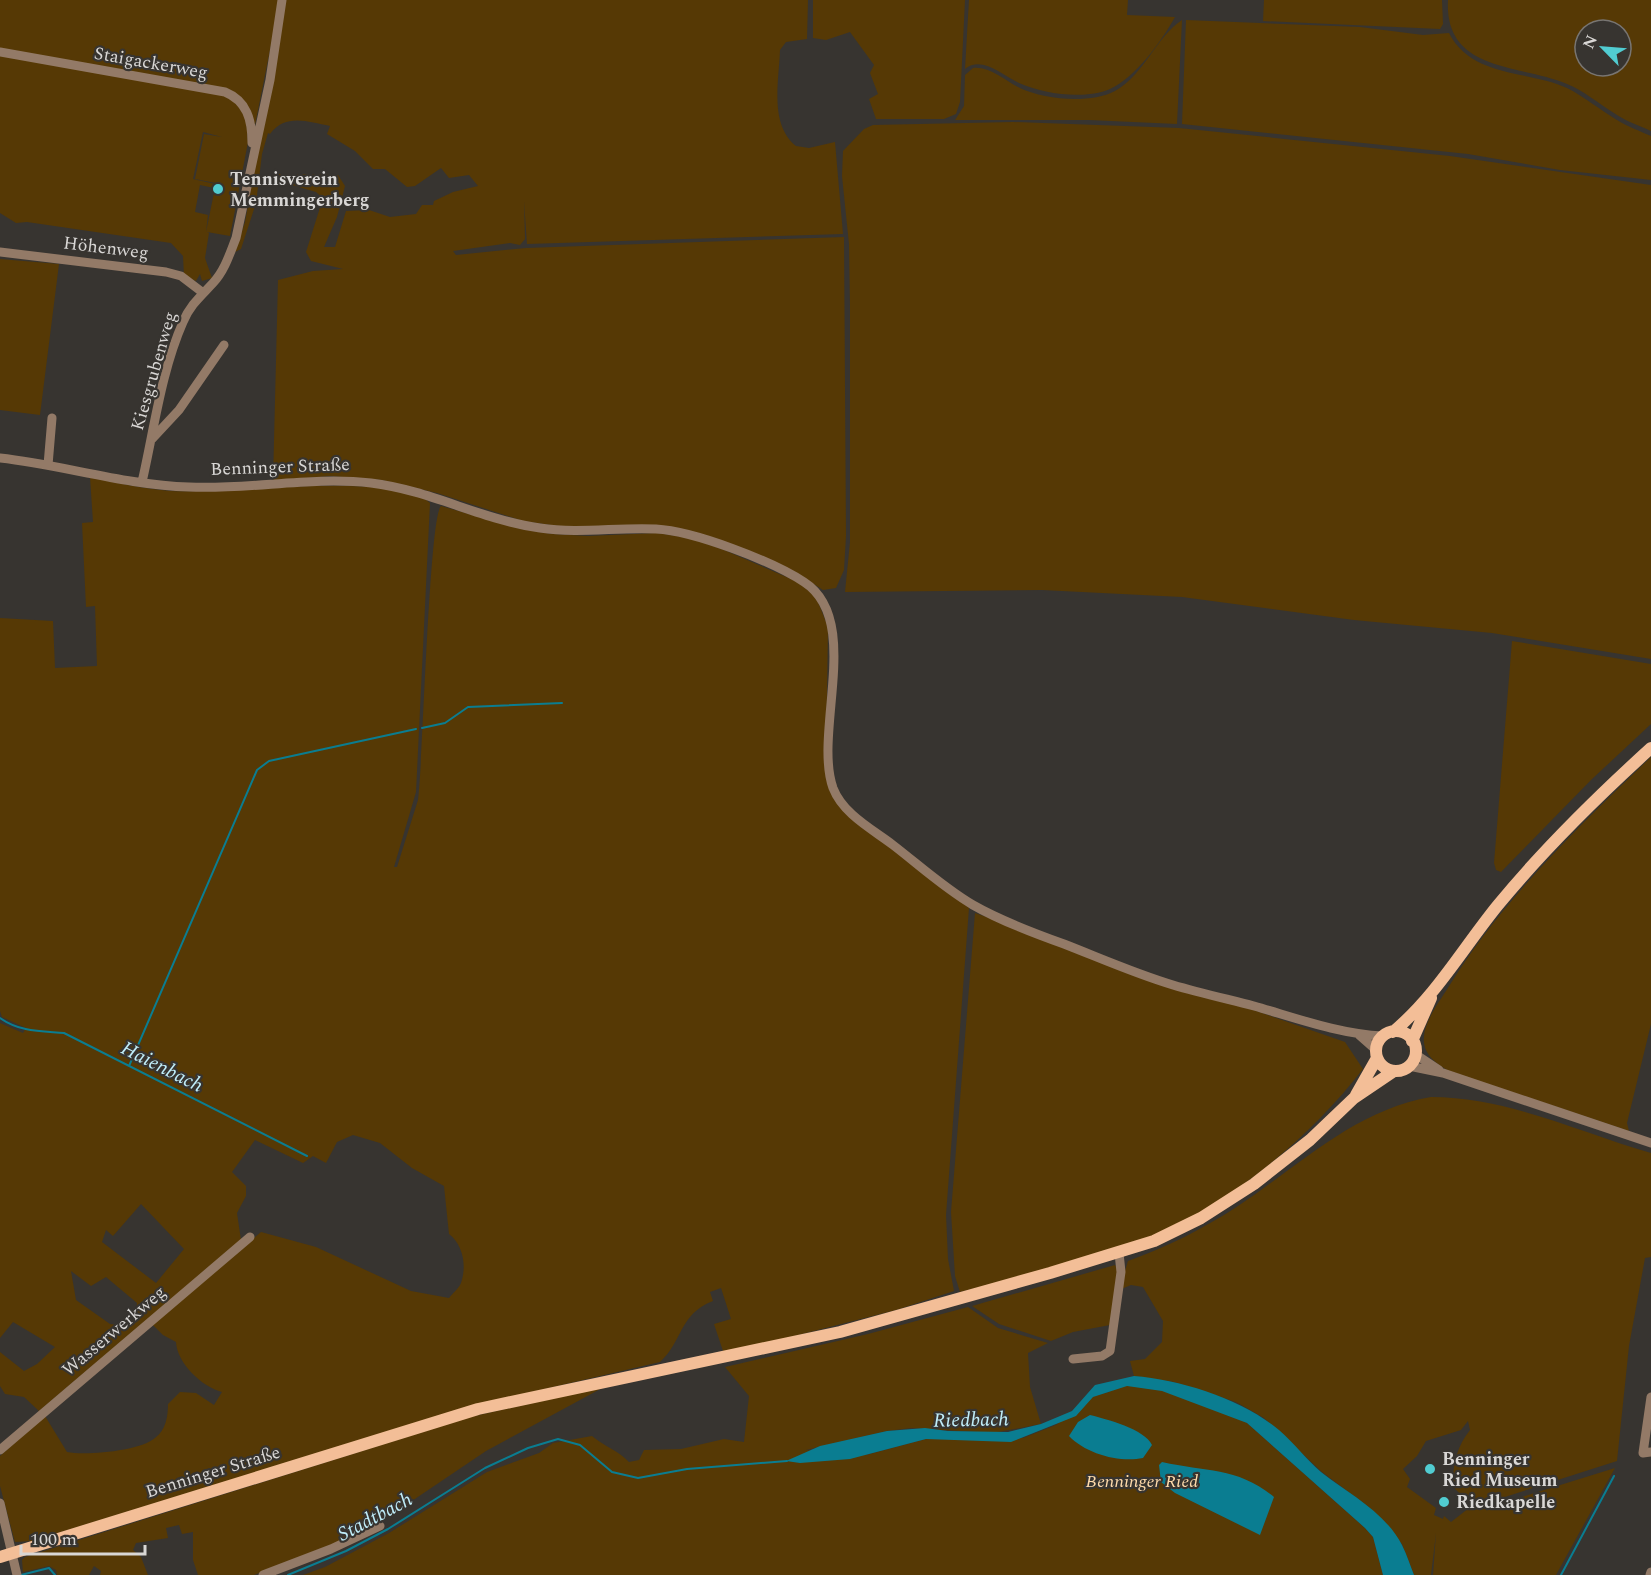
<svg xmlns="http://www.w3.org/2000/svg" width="1651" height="1575" viewBox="0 0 1651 1575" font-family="Spectral,serif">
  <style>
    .green { fill: #563905; fill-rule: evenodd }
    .water { fill: #0a7d91 }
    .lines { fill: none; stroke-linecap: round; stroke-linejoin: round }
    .stream { stroke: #0a7d91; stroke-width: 2 }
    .minor { stroke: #937a67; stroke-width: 9 }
    .major { stroke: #f3be97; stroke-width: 12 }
    .poi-dot { fill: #51ccd1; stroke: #373430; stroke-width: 2 }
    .labels { text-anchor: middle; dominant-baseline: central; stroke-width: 4.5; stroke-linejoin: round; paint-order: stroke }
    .street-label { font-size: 18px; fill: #d9d7d5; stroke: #373430 }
    .poi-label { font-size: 18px; font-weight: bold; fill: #d9d7d5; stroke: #373430; text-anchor: start }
    .park-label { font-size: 18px; font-style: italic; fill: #ffdbab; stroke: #373430 }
    .water-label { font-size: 20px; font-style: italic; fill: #c0edf9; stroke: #373430 }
  </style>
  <rect width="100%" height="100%" fill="#373430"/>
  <path class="green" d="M0,0h280l-26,130c-4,-19 -6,-32 -25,-40l-229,-41z
    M285,0h523l-1,39 -21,3 -6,8c-1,31 -11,74 16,96l13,2 26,-6 8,92 -316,10 -3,-43 1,38 -5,6 -10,-2 -57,8 3,4 70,-7 318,-11 2,299 -2,34 -8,18 -13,2 -28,-18 -87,-36 -150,-10 -35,-5 -86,-28 -55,-13 -52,-4 -57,5 5,-201 35,-9 30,-2 -32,-8 -5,-9 17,-54 -7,-6 -41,-12 2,-6 61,1 7,11 -8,31 -13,30h11l11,-36 23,-1 21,7 26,-3 6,-9h11l1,-4 19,-9 25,-6 -9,-11 -20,3 -8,-10 -26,18 -8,1 -22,-18h-12l-18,-18 -28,-17 3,-8c-22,-4 -44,-13 -60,8l-2,-1 -6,21 -6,49 -15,46 -6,3 10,-30z
    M813,0h152l-5,102 -4,12 -12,5h-68l-7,-20 9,-5 -8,-21 4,-8 -24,-33 -24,8 -13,-2z
    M969,0h159l-1,15 48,2c-14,25 -39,60 -65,72 -26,11 -66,5 -91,-6 -16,-7 -37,-28 -54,-14z
    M1264,0h178l1,24 -3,5 -177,-8z
    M1448,0h203v131c-13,-6 -26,-10 -37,-18 -16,-10 -30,-22 -47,-29 -46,-20 -123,-11 -119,-84zM1585,30h36v36h-36z
    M1182,20l-5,104 -88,-4h-134l9,-14 1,-31 8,-7c17,-2 32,13 47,20 25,12 70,16 95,3 29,-16 41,-54 67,-71z
    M1186,20l174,7 63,8 26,-2c23,45 79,37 118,55 18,9 33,22 50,32 11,7 23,11 34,16v44l-91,-10 -92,-16 -286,-30z
    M0,54l229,41 17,21 2,26 -18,94 -23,-4 2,1 -4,25 7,20 -10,3 -2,-7 -4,7 -12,-5 -1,-20 -12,-13 -144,-21 -11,1 -16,-10zM203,132l19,5 -18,-3 -9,45 21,4 -10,49 2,-17 -13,-3 5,-27 14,3 1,-4 -22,-5z
    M1013,122l166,6 271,28 201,29v474l-159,-26 -138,-13 -172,-23 -140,-7 -197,2 5,-50v-237l-1,-61 -7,-68 1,-25 21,-22 9,-4z
    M0,259l59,5 -19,151 -40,-5z
    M90,477c27,6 54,12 81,14 53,3 225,-20 259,12l-14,289 -22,75h3l21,-67c5,-37 11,-283 23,-294l80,23 31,5 36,2 69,-3 33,5 34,12 74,32 18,15 12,30 -2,132 7,37 136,112 -23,307 2,44 6,32 -58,19 -172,44 -10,-30 17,-5 -10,-31 -11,4 3,9c-34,13 -30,40 -53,61l-188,44 -440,135 -17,1 -15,-56v-30l45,-40 22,36c18,4 73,-1 88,-14 11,-8 13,-22 13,-34l12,-12 16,1 18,12 8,-13c-20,-5 -45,-29 -46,-50l-13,-7 -11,-11 109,-92 55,15 95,44 38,7c3,-4 10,-10 12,-15 6,-18 2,-38 -12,-49l-5,-48 -32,-18 -32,-25 -27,-8 -16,7 -11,21 -13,-7 -10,7 -48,-23 -23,32 14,14v10l-9,17 4,27 -202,171 -15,-14 -19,-3 -5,-8v-34l24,19 13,-7 18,-17 -42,-25 -13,16v-315l23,10 3,-5 -24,-11 -2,-6v-393l53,3 2,47 42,-2 -2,-60 -9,1 -4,-84 11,-1zM141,1204l43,45 -28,34 -54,-41 4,-12 7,6zM71,1271l20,15 15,-9 31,26 -2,17 -8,6 -3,-5 -6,4 -8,-1 -34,-24z
    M1512,641l139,23v60l-60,56 -90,92 -5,-2 -2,-7z
    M1651,757v267l-24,99 2,8 -180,-60c-13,-8 -27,-17 -25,-35 1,-14 14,-33 22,-45 54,-89 131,-163 205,-234z
    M975,913l370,129 18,27c-55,71 -140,142 -226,173 -57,21 -118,34 -177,50l-5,-16 -4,-64z
    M1431,1097c76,0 148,35 220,56v104l-6,1 -16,88 -12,115 -131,42h-16l-17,-16c-1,-21 4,-41 17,-57l-2,-9 -7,9 -35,11 -9,15 -14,13 7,10 -3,8 29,21 -2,7 9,4 1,-3 7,6 18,-14 14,1 132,-41 -59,107h-123l3,-42 -5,42h-17l-12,-31 -32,-36 -48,-36 -58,-54 -28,-16 -62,-20 -40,-6 -4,-15 15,-2 17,-17 1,-21 -20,-34 -12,-2 -12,5 9,-29c39,-14 75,-32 110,-55 62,-41 117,-96 193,-109z
    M1115,1265l3,6 -8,54 -37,7 -22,9 -52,-17 -27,-18z
    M968,1307l30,21 50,15 -20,10 2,34 11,37 -48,9 -82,-5 -24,3 -81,19 60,5 60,-16 97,-1 33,-13 35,-28 18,-5 17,-10 50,9 71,32 118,105 8,9 10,38h-1080l22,-8 64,-34 98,-61 52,-19 14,-10 39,-7c13,11 26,14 37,26l10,-2 5,-10 37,-1 43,-10 20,3 5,-46 -24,-29 143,-33z
    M604,1387l-118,64 -86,58 -62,33 -84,33h-56l-5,-15v-28l-11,2 -3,-9 -13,3 2,10 -32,5 -3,7 8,7 7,18h-48l1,-4 -7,-5 -5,9h-32l-1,-5 -7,-4 -26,6 -1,-12 3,-3 445,-140z"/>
  <path class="water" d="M1134,1376c48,4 108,23 145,54 15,13 27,29 42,42 28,22 64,40 81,73 5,10 8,20 12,30h-31l-10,-38 -8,-9 -118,-105 -85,-32 -35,-5 -34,11 -17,19 -65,26 -85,-3 -76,20 -50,4 -14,-2 34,-15 67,-15 38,-3 23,3 60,1 33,-8 31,-13 23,-26z
    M1090,1415c16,4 55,14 62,30l-9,13c-23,5 -57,-4 -74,-22l9,-14z
    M1162,1462c44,10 76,5 112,35l-14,38 -85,-42 -14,-11 -2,-17z"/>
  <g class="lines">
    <path class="stream" d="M422,728l23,-5 23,-16 94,-4
      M0,1018c20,14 40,13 64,15l243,123
      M129,1066l128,-296 12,-9 147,-32
      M21,1575l28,-7 6,7
      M288,1575l58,-24 42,-22 97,-61 43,-20 30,-9 22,6 32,27 26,6 49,-9 100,-8
      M1561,1575l53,-99"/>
    <path class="minor" d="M0,52l225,40c22,9 27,28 27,51
      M0,252l166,20 15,4 21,16
      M152,439l27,-29 45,-65
      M0,458c63,7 125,27 189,29 61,3 122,-11 182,-4 59,7 111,37 169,45 39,6 77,-1 116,1 38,2 116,32 148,53 59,38 9,150 29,206 10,26 39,41 60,57 26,20 51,43 80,60 28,16 60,28 91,39 36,14 72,30 109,41 27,8 54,14 81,21 42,12 85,28 129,30
      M48,465l4,-47
      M142,482c12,-52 19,-110 41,-160 7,-17 18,-26 30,-39 12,-13 17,-30 23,-45l34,-158 12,-80
      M1359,1035l17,15
      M1415,1054l24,16
      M1409,1066l34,7 208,70
      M1073,1359l29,-3 8,-5 11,-79 -2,-19
      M1651,1397l-8,56 8,-1
      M0,1450l250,-213
      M0,1503l17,72
      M263,1575l68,-26 49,-23
      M1650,1575l1,-3"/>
    <path class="major" d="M1376 1051a20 20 0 1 1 40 0a20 20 0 1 1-40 0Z
      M1393,1032c43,-36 70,-84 105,-127 46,-56 99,-108 153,-157
      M1412,1041l19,-43
      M1356,1095l21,-37
      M0,1557l478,-148 362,-77 210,-59 104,-32 47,-23 53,-34 56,-44 44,-42 40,-27"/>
  </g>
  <g class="poi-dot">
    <circle cx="218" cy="189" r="6"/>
    <circle cx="1430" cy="1469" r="6"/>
    <circle cx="1444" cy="1502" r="6"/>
  </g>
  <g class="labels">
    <g class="street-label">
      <text transform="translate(151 63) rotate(10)">Staigackerweg</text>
      <text transform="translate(106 248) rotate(7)">Höhenweg</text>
      <text transform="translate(154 371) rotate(-74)">Kiesgrubenweg</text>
      <text transform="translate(280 467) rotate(-2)">Benninger Straße</text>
      <text transform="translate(114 1331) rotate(-40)">Wasserwerkweg</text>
      <text transform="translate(213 1472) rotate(-17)">Benninger Straße</text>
    </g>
    <g class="poi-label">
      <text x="230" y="179">Tennisverein<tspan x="230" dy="21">Memmingerberg</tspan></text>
      <text x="1442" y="1459">Benninger<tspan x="1442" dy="21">Ried Museum</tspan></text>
      <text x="1456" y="1502">Riedkapelle</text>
    </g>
    <g class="park-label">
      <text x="1142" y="1481">Benninger Ried</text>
    </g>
    <g class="water-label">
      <text transform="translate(162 1067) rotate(27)">Haienbach</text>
      <text transform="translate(971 1420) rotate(-1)">Riedbach</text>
      <text transform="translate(375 1517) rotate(-28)">Stadtbach</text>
    </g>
  </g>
  <g transform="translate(1603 48) rotate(295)"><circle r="28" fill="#373430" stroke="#787572" stroke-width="1.5"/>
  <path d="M0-4.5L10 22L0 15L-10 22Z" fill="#51ccd1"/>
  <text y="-9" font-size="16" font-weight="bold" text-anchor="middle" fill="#d9d7d5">N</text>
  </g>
  <path d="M21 1545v9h124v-9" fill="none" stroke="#d9d7d5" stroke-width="3"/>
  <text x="30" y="1545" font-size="18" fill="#d9d7d5" stroke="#373430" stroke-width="4.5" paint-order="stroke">100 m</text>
</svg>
